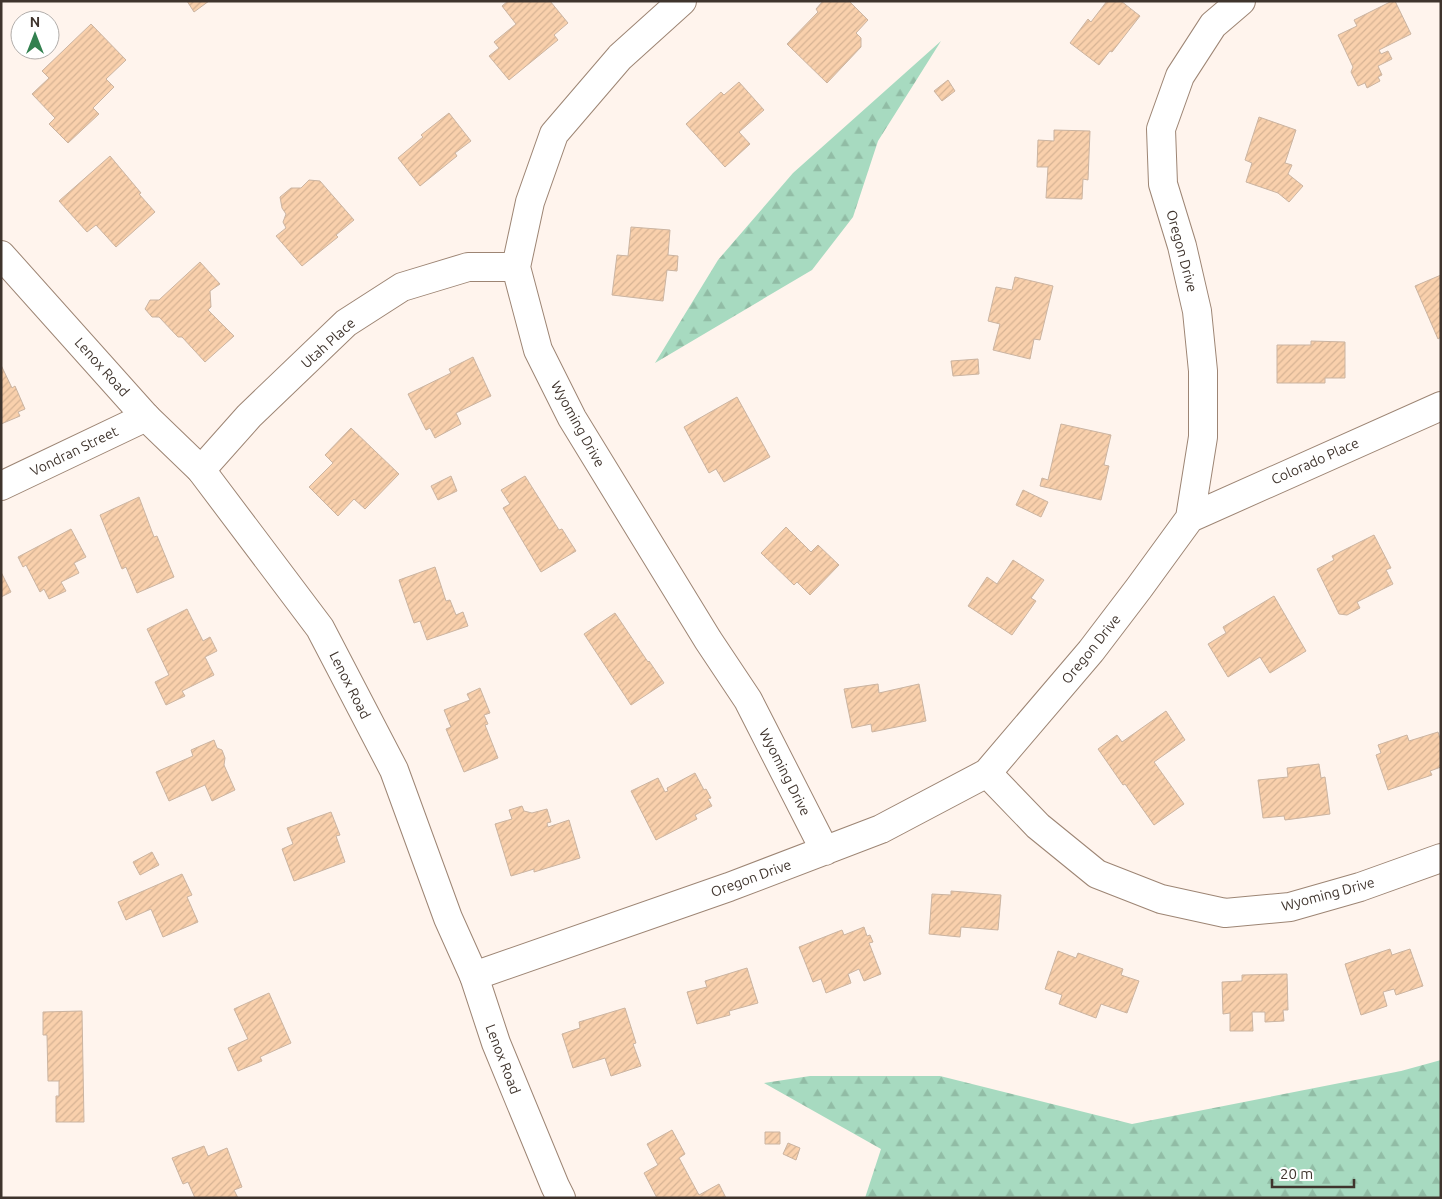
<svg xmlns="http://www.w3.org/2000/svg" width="1442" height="1199" viewBox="0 0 1442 1199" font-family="Ubuntu,sans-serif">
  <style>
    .forest { fill: url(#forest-firs) }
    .building { fill: url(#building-hatch); stroke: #cbb4a1 }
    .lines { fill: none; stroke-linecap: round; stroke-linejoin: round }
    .minor-casing { stroke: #9d8574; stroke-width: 30 }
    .tertiary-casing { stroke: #9d8574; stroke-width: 30 }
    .minor { stroke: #fff; stroke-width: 28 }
    .tertiary { stroke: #fff; stroke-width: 28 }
    .labels { text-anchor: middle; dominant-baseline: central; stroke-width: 4; stroke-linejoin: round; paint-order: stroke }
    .street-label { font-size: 14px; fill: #3f342d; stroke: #fff }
  </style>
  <defs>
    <pattern id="forest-firs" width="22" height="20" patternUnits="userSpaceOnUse" patternTransform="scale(1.25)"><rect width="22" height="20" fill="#a7dac0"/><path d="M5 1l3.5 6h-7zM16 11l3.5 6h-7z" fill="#91bca5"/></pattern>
    <pattern id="building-hatch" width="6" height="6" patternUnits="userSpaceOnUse" patternTransform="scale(1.25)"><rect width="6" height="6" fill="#f9d0ac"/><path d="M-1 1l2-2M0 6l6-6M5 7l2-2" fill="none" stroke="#d6b394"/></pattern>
  </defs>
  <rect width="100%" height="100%" fill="#fff4ed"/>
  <path class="forest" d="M941,41l-63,100 -25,76 -41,53 -157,93 63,-103 75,-87z
    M1441,1060v138h-576l16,-49 -117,-66 46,-7h130l192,48 269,-53z"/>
  <path class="building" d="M187,1h22l-15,11z
    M508,1h42l18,22 -14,12 4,5 -49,40 -20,-24 10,-8 -5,-6 22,-18 -14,-18z
    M823,1h26l19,19 -12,13 5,5v9l-34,36 -40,-39 31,-32 -2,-3z
    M1107,1h14l19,15 -28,36 -2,-1 -11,14 -29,-22 18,-24 3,3z
    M1392,1h3l16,33 -32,16 2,4 7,-3 4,8 -14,7 4,9 -4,2 2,4 -13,7 -2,-5 -7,3 -7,-14 2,-5 -15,-32 19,-9 -3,-6z
    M91,24l35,36 -20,19 8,8 -21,21 6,6 -31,29 -19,-19 6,-6 -23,-24 17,-16 -7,-7z
    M948,80l7,11 -13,10 -8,-10z
    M739,82l25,28 -25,22 11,12 -25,23 -39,-43 35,-32 3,3z
    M449,113l22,28 -16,12 2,3 -37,30 -22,-28 25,-21 -2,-2z
    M1259,117l37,13 -11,33 7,2 -4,9 15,12 -14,16 -11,-9 -32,-11 6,-19 -7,-3z
    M1054,130l36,1 -2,49 -5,-1 -1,20 -36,-1 2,-31h-11l1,-27 16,1z
    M110,156l31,37 -2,1 16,18 -39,35 -20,-22 -9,7 -28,-31z
    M309,180l11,1 34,39 -18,15 2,2 -36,29 -26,-30 10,-8 -3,-6 3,-8 -4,-6 -2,-11 11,-9h10z
    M631,227l39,3 -2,25 10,1 -1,15 -10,-1 -4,31 -51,-6 5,-40 11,1z
    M200,262l20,22 -10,7 1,16 -3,3 26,26 -29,26 -23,-25h-4l-19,-20h-7l-7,-8 5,-9h9z
    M1441,275v62l-3,2 -23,-53z
    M1015,277l38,9 -13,54 -6,-1 -4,20 -37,-9 7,-26 -12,-3 8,-34 16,3z
    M1311,341l34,1v36h-20v5h-48v-38h34z
    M473,357l18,39 -35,17 5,11 -26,14 -5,-10 -4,2 -18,-36 43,-21 -2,-4z
    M978,359l1,15 -26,2 -2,-15z
    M1,365l11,23 3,-2 10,23 -7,3 2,4 -19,8z
    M737,397l33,60 -46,25 -8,-13 -7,4 -25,-46z
    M1061,424l50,11 -7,30 5,1 -8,34 -61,-14 2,-8 6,2z
    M351,428l48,46 -34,35 -11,-10 -16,17 -29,-29 24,-24 -8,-8z
    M451,476l6,15 -19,9 -7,-14z
    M525,476l34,54 3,-1 14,22 -35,21 -38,-64 7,-4 -9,-14z
    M1023,490l25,12 -7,15 -25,-12z
    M139,497l15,40 3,-1 17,41 -37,16 -11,-26 -4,2 -22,-54z
    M786,527l25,25 7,-7 21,20 -29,30 -13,-13 -3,3 -33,-32z
    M71,529l15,28 -12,6 5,10 -18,9 5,9 -17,8 -5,-10 -4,3 -14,-27 -3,2 -5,-10z
    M1374,535l17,33 -5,2 7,14 -36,18 3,6 -13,7 -8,-1 -22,-45 17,-9 -2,-4z
    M1013,560l31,20 -13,18 5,3 -24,34 -44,-29 19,-29 10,7z
    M435,567l11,34 4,-1 6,15 7,-3 5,14 -41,14 -7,-19 -6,2 -15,-43z
    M1,572l10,20 -10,5z
    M1274,596l32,55 -36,22 -10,-16 -32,20 -20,-33 18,-11 -3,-6z
    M187,609l16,32 7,-4 7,14 -12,6 9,18 -32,16 3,5 -19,9 -11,-23 14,-7 -22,-46z
    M615,613l33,49 1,-1 15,22 -33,22 -47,-71z
    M878,684l1,9 40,-9 7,37 -54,11 -1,-8 -19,4 -8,-39z
    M480,688l10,25 -6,2 4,9 -3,1 13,33 -34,14 -18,-43 5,-2 -7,-17 26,-10 -3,-6z
    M1166,711l19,29 -31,22 30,42 -30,21 -29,-41 -2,1 -25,-36 19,-14 5,7z
    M1438,732l3,9v26l-11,4 2,4 -44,15 -12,-35 5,-2 -3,-8 29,-10 2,6z
    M214,740l3,8 5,2 3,8 -1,7 11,25 -23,11 -7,-16 -36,16 -13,-29 37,-16 -2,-6z
    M1319,764l2,14 4,-1 5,37 -45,6 -1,-4 -21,2 -5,-38 30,-3 -1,-9z
    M695,773l9,17 2,-1 5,9 -3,1 4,7 -17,9 2,4 -41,21 -25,-49 27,-13 7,14 3,-1 -1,-3z
    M522,806l2,5 8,2 15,-4 4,13 -4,1 1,4 21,-7 11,38 -46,14v-3l-23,7 -16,-52 17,-5 -3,-9z
    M331,812l9,23 -4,1 9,26 -51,19 -12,-32 11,-5 -6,-16z
    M152,852l7,13 -19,10 -7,-13z
    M182,874l10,21 -5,2 11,25 -35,15 -12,-28 -25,11 -8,-18z
    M951,891l50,4 -3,35 -37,-3 -1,10 -31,-3 3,-40 19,1z
    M864,927l3,9 3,-1 3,7 -4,1 12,31 -17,7 -5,-12 -11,5 3,9 -25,10 -5,-14 -8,3 -14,-35 43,-17 2,5z
    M1390,949l2,6 18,-6 13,37 -27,9 -2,-6 -11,3 4,14 -26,9 -16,-51z
    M1058,951l18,7 2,-5 45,16 -2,6 18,6 -12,32 -26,-9 -5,14 -37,-14 3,-9 -17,-6z
    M747,968l11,35 -29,8 1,4 -33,9 -10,-32 20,-5 -2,-6z
    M1287,974l1,36h-5l1,11 -19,1v-10h-13l1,19h-23v-18l-7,1 -1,-32 20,-1v-6z
    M269,993l22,50 -31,14 2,4 -24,10 -10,-23 20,-9 -14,-30z
    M625,1008l11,35 -3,1 8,22 -30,10 -6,-18 -32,10 -11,-34 18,-6 -1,-6z
    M82,1011l2,111h-28v-26h3v-15h-11l-1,-46h-4v-23z
    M672,1130l13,24 -6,4 20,37 20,-11 7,14h-69l-13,-25 14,-8 -11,-21z
    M765,1132h15v12h-15z
    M788,1143l12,5 -4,12 -13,-6z
    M204,1146l4,10 19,-8 15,39 -8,3 4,8h-43l-7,-16 -5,2 -11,-26z"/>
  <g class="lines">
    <defs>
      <path id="minor" d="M682,1l-62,56 -66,77 -24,68 -14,65 22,83 34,68 136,222 40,60 77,151
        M201,470l48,-54 97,-93 56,-36 66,-20h48
        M1,486l145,-69
        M1190,518l251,-112
        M987,773l51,53 59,48 64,25 64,14 65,-6 70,-20 81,-29
        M474,976l255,-89 152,-58 106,-56 104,-122 48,-63 51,-70 13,-81v-66l-6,-60 -15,-65 -19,-62 -2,-55 19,-53 33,-51 28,-24"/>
      <path id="tertiary" d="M1,255l145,162 55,53 119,158 74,142 54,148 26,58 22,67 59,143 6,12"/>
    </defs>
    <use href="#minor" class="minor-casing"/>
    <use href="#tertiary" class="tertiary-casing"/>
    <use href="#minor" class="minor"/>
    <use href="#tertiary" class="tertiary"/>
  </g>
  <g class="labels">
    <g class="street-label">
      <text transform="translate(1182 251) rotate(75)">Oregon Drive</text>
      <text transform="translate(328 343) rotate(-42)">Utah Place</text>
      <text transform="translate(102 367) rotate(48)">Lenox Road</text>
      <text transform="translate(578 424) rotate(61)">Wyoming Drive</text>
      <text transform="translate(74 451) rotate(-26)">Vondran Street</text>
      <text transform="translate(1315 461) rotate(-24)">Colorado Place</text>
      <text transform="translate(1091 649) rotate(-51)">Oregon Drive</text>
      <text transform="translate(350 685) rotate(63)">Lenox Road</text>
      <text transform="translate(785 772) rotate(63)">Wyoming Drive</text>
      <text transform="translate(751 878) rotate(-20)">Oregon Drive</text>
      <text transform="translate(1328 894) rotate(-15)">Wyoming Drive</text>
      <text transform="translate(503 1059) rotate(69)">Lenox Road</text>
    </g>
  </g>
  <rect width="1442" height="1199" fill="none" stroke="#3f342d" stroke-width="5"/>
  <g transform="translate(35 35)"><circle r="24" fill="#ffffff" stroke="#b2aeab"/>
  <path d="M0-4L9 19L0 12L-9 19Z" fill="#32804f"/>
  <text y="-8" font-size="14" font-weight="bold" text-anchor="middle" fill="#3f342d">N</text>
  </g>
  <path d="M1272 1179v8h82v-8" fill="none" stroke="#3f342d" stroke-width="2.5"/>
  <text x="1280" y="1179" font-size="15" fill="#3f342d" stroke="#ffffff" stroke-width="4" paint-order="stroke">20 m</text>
</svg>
